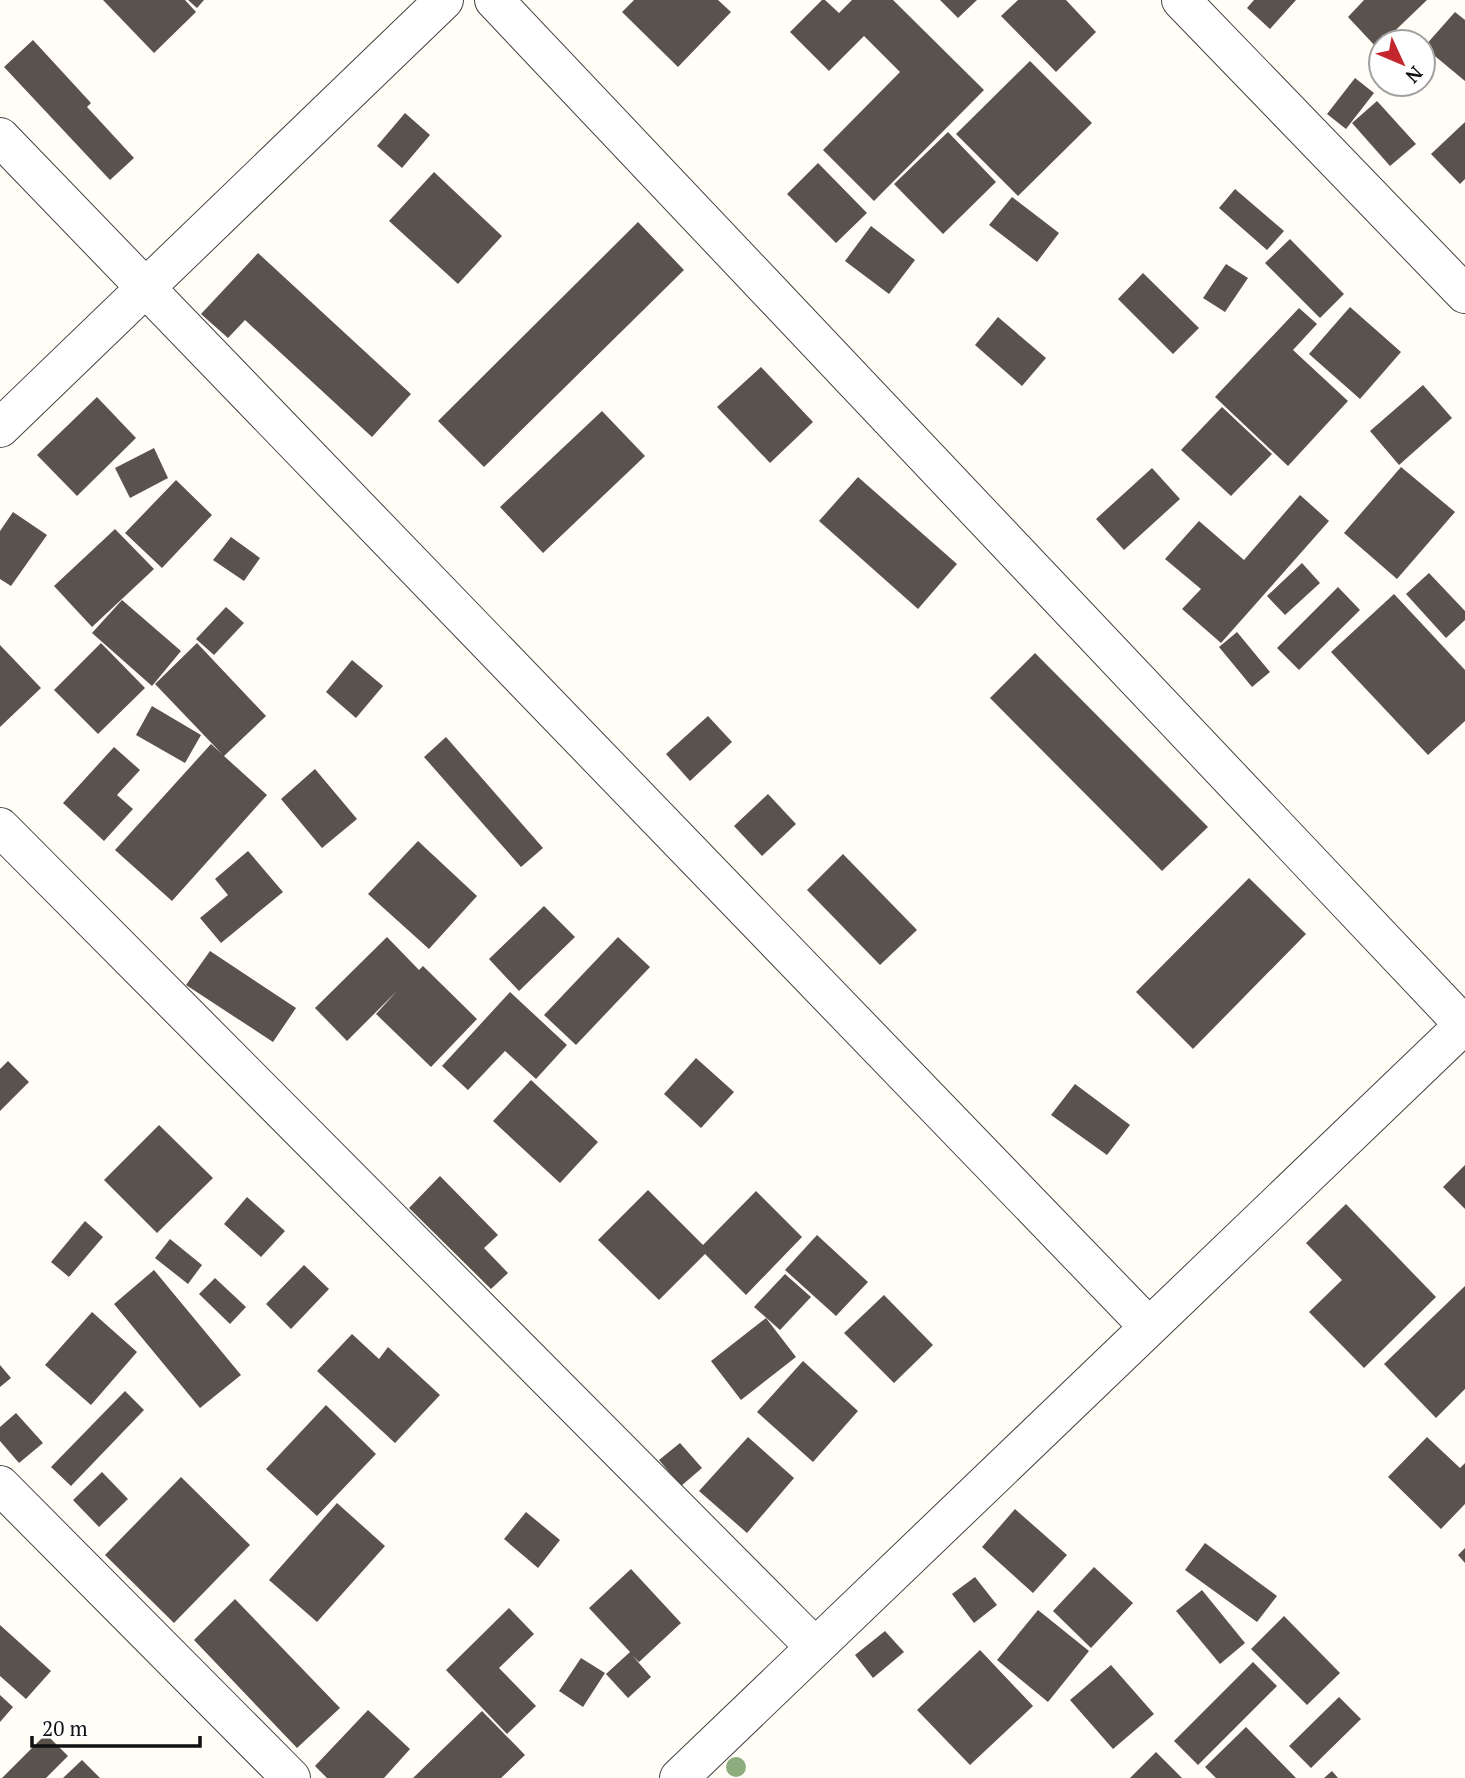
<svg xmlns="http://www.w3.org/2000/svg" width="1465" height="1778" viewBox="0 0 1465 1778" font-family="'PT Serif',serif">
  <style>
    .building { fill: #5a524d }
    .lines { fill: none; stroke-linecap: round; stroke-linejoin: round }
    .minor-casing { stroke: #444; stroke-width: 40 }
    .minor { stroke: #fff; stroke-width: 38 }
    .tree { fill: #8dad7f }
  </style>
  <rect width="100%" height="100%" fill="#fffdf5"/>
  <path class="building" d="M103,0h82l11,12 -42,41z
    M188,0h16l-7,8z
    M634,0h84l13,12 -53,55 -56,-55z
    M822,0h3l14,13 13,-13h41l91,90 -110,111 -51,-51 77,-78 -36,-36 -35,35 -39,-39z
    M940,0h37l-19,18z
    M1018,0h48l30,32 -40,40 -55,-56z
    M1254,0h42l-26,29 -23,-21z
    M1364,0h63l-50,48 -29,-31z
    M1455,12l10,8v61l-41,-34z
    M33,40l58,63 -4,4 47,51 -24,22 -106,-113z
    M1030,61l62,62 -74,73 -62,-62z
    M1355,78l19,15 -28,36 -19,-15z
    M1377,101l39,43 -26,22 -38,-43z
    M405,113l25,22 -28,33 -25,-22z
    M1465,122v57l-5,5 -29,-30z
    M948,132l48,50 -53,52 -49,-50z
    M818,163l49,50 -31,30 -49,-49z
    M434,172l68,64 -44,48 -69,-63z
    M1235,189l49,42 -17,19 -48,-42z
    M1012,197l47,36 -22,29 -48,-37z
    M638,222l46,48 -200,197 -46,-46z
    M871,226l44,34 -26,34 -44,-33z
    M1290,239l54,55 -24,24 -55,-55z
    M258,253l153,141 -39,43 -127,-117 -17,18 -27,-24z
    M1226,264l22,14 -23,34 -22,-14z
    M1143,273l56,55 -26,26 -55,-55z
    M1350,307l51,45 -41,47 -51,-45z
    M1299,308l18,16 -24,26 55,51 -60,65 -73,-69z
    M998,317l48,41 -24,28 -47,-41z
    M761,367l52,55 -43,41 -53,-56z
    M1423,385l29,33 -53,47 -29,-34z
    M97,397l39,41 -59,58 -40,-41z
    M1222,407l50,47 -41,42 -50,-46z
    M602,411l43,45 -102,97 -43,-46z
    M154,448l14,30 -38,20 -15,-30z
    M1401,467l54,45 -58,67 -53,-46z
    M1152,468l28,31 -56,51 -28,-31z
    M858,477l99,87 -39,45 -99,-88z
    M176,480l36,35 -50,53 -37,-35z
    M1300,495l29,26 -108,122 -39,-34 19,-20 -36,-30 34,-38 45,39z
    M13,512l34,23 -36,51 -11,-7v-48z
    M115,529l39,40 -62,58 -38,-41z
    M231,537l29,21 -16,23 -31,-21z
    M1302,563l18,20 -35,32 -18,-19z
    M1429,573l36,38v9l-19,18 -40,-44z
    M1338,587l22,23 -61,60 -22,-22z
    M1394,594l71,76v51l-37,34 -97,-103z
    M122,600l59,51 -29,35 -60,-53z
    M226,607l18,16 -30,32 -18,-16z
    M1237,632l33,40 -18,15 -33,-40z
    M101,643l44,45 -47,46 -44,-44z
    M197,643l69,73 -42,40 43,39 -95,106 -57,-51 96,-106 11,10 -67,-70z
    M0,645l41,43 -41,39z
    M1035,653l173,174 -46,44 -172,-173z
    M352,660l31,26 -27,32 -30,-26z
    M152,706l49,29 -16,28 -49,-28z
    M708,716l24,26 -42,39 -24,-27z
    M446,737l97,111 -22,19 -97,-110z
    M114,747l26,23 -23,25 16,14 -29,32 -41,-38z
    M315,769l42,50 -35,29 -41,-49z
    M768,794l28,30 -34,32 -28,-30z
    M418,841l59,55 -48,53 -61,-55z
    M248,851l35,41 -62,51 -21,-25 28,-23 -13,-16z
    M843,854l74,76 -37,35 -73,-75z
    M1249,878l57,56 -113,115 -57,-57z
    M544,906l31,31 -56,54 -30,-32z
    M387,937l32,33 4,-4 54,53 -46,48 -55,-53 21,-23 -50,50 -32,-33z
    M618,937l32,30 -74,78 -32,-30z
    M210,951l86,57 -23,34 -87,-57z
    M510,992l57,53 -31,34 -31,-28 -37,39 -26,-24z
    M696,1058l38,34 -33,36 -37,-34z
    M8,1061l21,21 -29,29v-42z
    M531,1080l67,62 -38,41 -67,-62z
    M1075,1084l55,41 -23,30 -56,-40z
    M159,1125l54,53 -56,55 -53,-53z
    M1465,1165v44l-22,-22z
    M440,1176l58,59 -14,13 24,25 -17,16 -82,-81z
    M648,1190l55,55 53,-54 46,46 -56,58 -41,-41 -46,46 -61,-60z
    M247,1197l38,34 -24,26 -37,-33z
    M1346,1204l90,93 -72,71 -55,-56 33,-32 -36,-37z
    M85,1221l18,16 -34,40 -18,-15z
    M817,1235l51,47 -32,34 -51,-46z
    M170,1239l32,26 -14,19 -33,-26z
    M304,1265l25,24 -38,40 -25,-25z
    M154,1270l87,105 -41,33 -86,-104z
    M785,1274l26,23 -31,33 -26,-23z
    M215,1278l31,29 -16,17 -31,-30z
    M1465,1286v103l-29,29 -52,-54z
    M884,1295l49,50 -39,38 -50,-50z
    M92,1312l45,40 -46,53 -46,-40z
    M766,1318l30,39 -55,43 -30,-39z
    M352,1334l27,25 9,-12 52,48 -45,48 -78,-72z
    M803,1361l55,50 -45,51 -56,-50z
    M0,1365l11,13 -11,9z
    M125,1391l19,19 -73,76 -20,-19z
    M326,1405l50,49 -59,62 -51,-47z
    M16,1413l27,30 -24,20 -19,-22v-14z
    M748,1437l46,41 -47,55 -48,-42z
    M1427,1437l33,31 5,-5v41l-24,25 -53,-52z
    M680,1443l22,25 -21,18 -22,-26z
    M102,1472l26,27 -29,28 -26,-27z
    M181,1477l69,68 -76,78 -69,-68z
    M337,1503l48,43 -68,76 -48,-42z
    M1015,1509l52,46 -34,38 -51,-46z
    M526,1512l34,28 -22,28 -34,-29z
    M1205,1543l72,53 -20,26 -72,-52z
    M1465,1548v15l-7,-8z
    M1094,1567l39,36 -42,45 -38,-37z
    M631,1569l50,54 -42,39 -7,-7 19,22 -23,21 -22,-24 24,-22 -41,-44z
    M975,1577l22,28 -23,18 -22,-29z
    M1202,1590l43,53 -25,21 -44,-53z
    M235,1599l105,109 -43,40 -103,-108z
    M509,1608l25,26 -35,34 37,38 -29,28 -61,-64z
    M1038,1610l51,41 -41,51 -51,-42z
    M1284,1616l56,57 -33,32 -56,-56z
    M0,1625l51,46 -25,28 -26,-23z
    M885,1631l19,21 -31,26 -18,-23z
    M980,1650l53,56 -63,59 -53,-55z
    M581,1658l24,15 -22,34 -24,-16z
    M1253,1662l24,24 -79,79 -24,-24z
    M1111,1665l43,49 -41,35 -43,-49z
    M0,1695l13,12 -13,15z
    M1339,1697l22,22 -50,49 -22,-22z
    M368,1710l42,39 -26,29h-57l-12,-12z
    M482,1711l43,44 -24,23h-88z
    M1246,1727l50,51h-80l-11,-11z
    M46,1734l22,22 -22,22h-44z
    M1156,1752l26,26h-52z
    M82,1760l18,18h-37z
    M1332,1771l6,7h-14z"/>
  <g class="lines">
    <defs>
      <path id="minor" d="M494,0l970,1025
        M1181,0l284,294
        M0,137l1149,1190
        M0,428l444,-428
        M0,827l815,820
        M0,1485l291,293
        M679,1778l786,-754"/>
    </defs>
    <use href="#minor" class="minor-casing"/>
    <use href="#minor" class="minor"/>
  </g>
  <circle class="tree" cx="736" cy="1767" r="10"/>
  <g transform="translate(1402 63) rotate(134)"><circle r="33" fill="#ffffff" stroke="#a0a0a0" stroke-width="2"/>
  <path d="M0-5L12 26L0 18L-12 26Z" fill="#c4262e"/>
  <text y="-10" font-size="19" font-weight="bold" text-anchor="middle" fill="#111111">N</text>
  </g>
  <path d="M32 1736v10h168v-10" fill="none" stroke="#111111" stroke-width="3.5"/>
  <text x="42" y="1736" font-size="21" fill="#111111" stroke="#ffffff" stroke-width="5" paint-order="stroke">20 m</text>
</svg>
